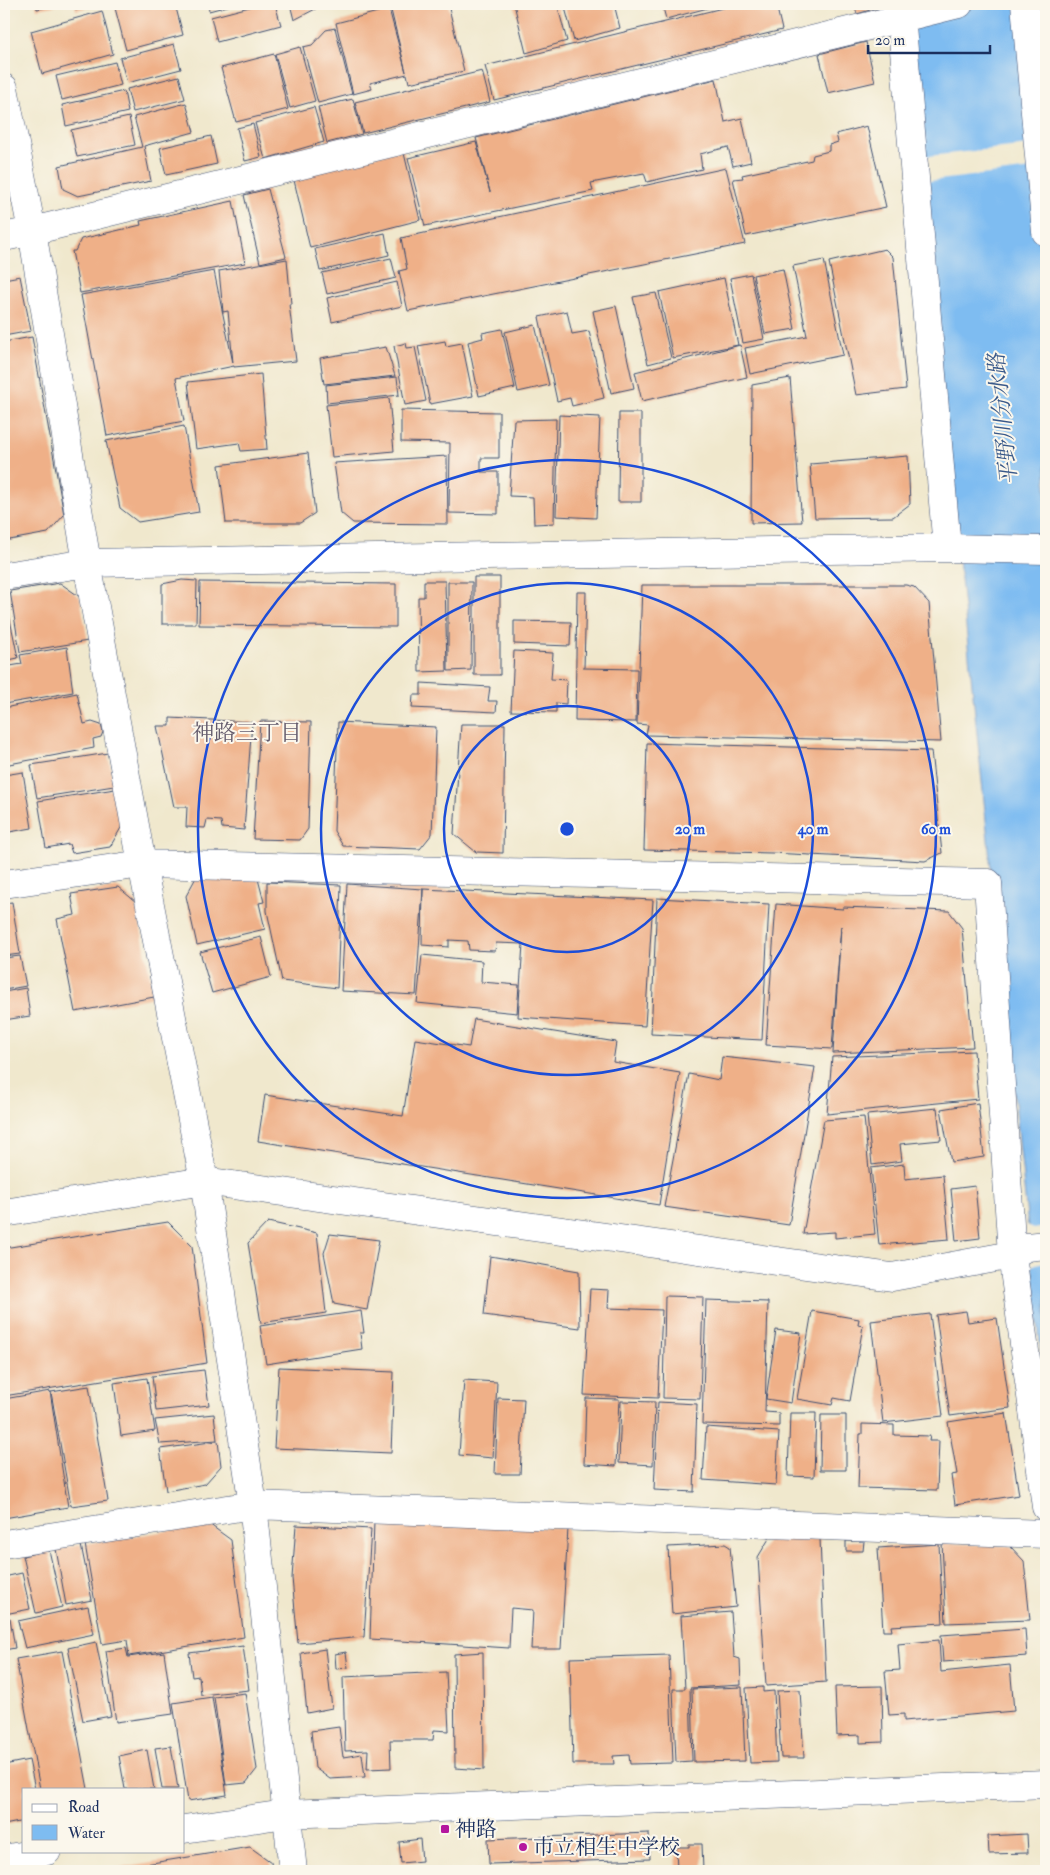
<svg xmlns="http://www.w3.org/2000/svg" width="1050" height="1875" viewBox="0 0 1050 1875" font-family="'IM FELL Double Pica','Noto Serif JP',serif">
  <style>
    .water { fill: #7ebcf1; stroke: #4c76a8 }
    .pier { fill: #f0e8cd }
    .building { fill: #efb088 }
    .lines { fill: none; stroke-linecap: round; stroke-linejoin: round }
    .minor-casing { stroke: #3b4b6f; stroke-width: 29 }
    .minor { stroke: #fff; stroke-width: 28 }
    .ring { fill: none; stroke: #1d4ed8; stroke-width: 2.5 }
    .poi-dot { fill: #b5179e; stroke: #fbf7ec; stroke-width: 2 }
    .labels { text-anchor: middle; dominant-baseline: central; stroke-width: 4; stroke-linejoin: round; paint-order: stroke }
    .poi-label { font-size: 21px; fill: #1b2f5e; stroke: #fbf7ec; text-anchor: start }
    .water-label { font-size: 22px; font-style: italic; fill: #39598a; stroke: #fbf7ec }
    .neighbourhood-label { font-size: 22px; fill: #655c6d; stroke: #fbf7ec }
    .centre { fill: #1d4ed8; stroke: #fbf7ec; stroke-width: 2.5 }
    .ring-label { font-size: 15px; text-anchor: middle; font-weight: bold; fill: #1d4ed8; stroke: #fbf7ec; stroke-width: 4; stroke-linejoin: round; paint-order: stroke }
  </style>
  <rect width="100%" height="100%" fill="#fbf7ec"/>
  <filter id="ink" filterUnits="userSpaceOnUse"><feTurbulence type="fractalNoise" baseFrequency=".02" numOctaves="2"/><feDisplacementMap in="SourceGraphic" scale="10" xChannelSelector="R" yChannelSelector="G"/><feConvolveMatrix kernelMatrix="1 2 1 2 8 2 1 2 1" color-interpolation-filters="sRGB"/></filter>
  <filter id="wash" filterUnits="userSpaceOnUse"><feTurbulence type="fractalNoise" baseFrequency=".0096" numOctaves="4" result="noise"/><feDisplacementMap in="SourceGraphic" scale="20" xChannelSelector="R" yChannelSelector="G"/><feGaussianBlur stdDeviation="1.12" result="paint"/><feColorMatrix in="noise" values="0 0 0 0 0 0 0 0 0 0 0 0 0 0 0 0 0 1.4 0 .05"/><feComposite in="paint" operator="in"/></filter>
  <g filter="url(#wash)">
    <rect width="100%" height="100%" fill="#f0e8cd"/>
    <path class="water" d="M903,4h113l30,310v1087l-91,-881z"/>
    <path class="pier" d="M1029,145l3,24 -111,13 -2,-25z
      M1026,1226l7,3 13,-2v35l-7,1 -10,4z"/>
    <g id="blocks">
      <path class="building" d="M36,4h22v1l-21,4z
        M75,4h14l1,3 -14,3z
        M131,4h44l8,31 -57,15 -11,-42z
        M208,4h27l-26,7z
        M261,4h14l6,21 -64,17 -6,-25z
        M290,4h35l-31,16z
        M401,4h47l16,67 -55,12 -2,-9 -37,9 2,6 -19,5 -17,-71 53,-14 17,63 -16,-66z
        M514,4h43l10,37 -41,12z
        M564,4h50l6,24 -46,13z
        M662,4h61l-57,15z
        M739,4h37l6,26 -288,70 -9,-34z
        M854,4h36l-33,10z
        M102,11l11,43 -71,20 -11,-43z
        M335,28l17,66 -34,9 -15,-56 9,-2 14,-15z
        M866,42l9,40 -47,11 -9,-39z
        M174,44l7,25 -54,14 -7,-25z
        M300,47l15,54 -25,7 -15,-54z
        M274,54l14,55 -52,13 -15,-54z
        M115,62l6,23 -59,15 -6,-24z
        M482,71l8,31 -127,31 -8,-31z
        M179,76l6,23 -52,13 -6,-23z
        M716,79l9,43 17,-4 9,44 -18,4 -5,-19 -28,7 2,15 -55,13 -3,-9 -53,10 2,8 -168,35 -17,-68 68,-16 14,50 -14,-54z
        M124,91l4,21 -62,14 -4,-21z
        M353,99l9,35 -35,9 -9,-36z
        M186,103l8,29 -50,14 7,35 -73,15 -15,-7 -4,-23 83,-19 -8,-30z
        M314,107l10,35 -59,17 -10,-36z
        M129,117l6,28 -58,12 -6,-27z
        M253,124l8,33 -16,4 -8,-33z
        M867,126l19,81 -140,29 -13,-57 10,-1 -1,-3 70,-15 1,-5 16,-4v-6l9,-3 -2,-8z
        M211,136l6,28 -51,11 -6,-27z
        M403,149l17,71 -110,28 -17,-72z
        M726,168l19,76 -337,67 -9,-40 8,-2 -6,-31z
        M268,189l18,68 -26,6 -16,-68z
        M233,201l12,62 -165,30 -8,-42h3l6,-12 60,-14 -1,-4z
        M385,233l4,22 -69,16 -5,-22z
        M885,249l8,8 13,132 -50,6 -27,-133z
        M391,258l5,20 -69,16 -5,-21z
        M287,259l4,45h-2l7,57 -62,6v-1l-58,12 8,43 -77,15 -26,-141 133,-24 19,92 -5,-52 -5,1 -4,-41z
        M824,260l19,95 -93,19 -5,-26 62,-12 -14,-70z
        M783,269l12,60 -30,5 -12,-59z
        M751,274l13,65 -21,4 -13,-65z
        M20,276l11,55 -27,5v-57z
        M724,278l14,67 -65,13 -14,-66z
        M397,282l5,24 -70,16 -5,-24z
        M656,293l15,65 -23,6 -15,-67z
        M616,306l18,82 -23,5 -18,-82z
        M567,311l5,23 17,-3 15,67 -32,8 -2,-8 -13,3 -18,-84z
        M535,325l14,60 -31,7 -13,-60z
        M502,329l13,59 -36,8 -11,-54 15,-4 -1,-5z
        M32,337l32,178 -16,18 -44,8v-199z
        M445,341l1,5 16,-3 11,53 -43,8 -12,-58z
        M406,343l1,5 8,-1 11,54 -21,4 -11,-59z
        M740,345l7,32 -105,24 -7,-29z
        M386,347l9,29 -71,8 -4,-26z
        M261,374l6,75 -26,2 -2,-8 -43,6 -8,-67z
        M397,377l2,18 -72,8 -1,-18z
        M790,378l12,144 -51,1 1,-138z
        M389,398l5,53 -62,6 -6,-52z
        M401,410l98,2v46h-18v14h17v42l-49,-1 1,-70 -49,-1z
        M619,413h22v89h-23z
        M559,415l41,2 -4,101 -40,-2z
        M556,419l-2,104 -20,1 -1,-27 -24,-1 5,-76z
        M184,426l15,86 -61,10 -18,-14 -14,-67z
        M308,453l7,60 -15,10h-74l-7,-58z
        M447,456l1,68 -95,-1 -12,-10 -7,-50z
        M908,456l2,48 -17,13 -78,1 -5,-54z
        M474,577h26v98h-26z
        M182,580l15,1 -1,43h-34v-40z
        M424,581h21l2,90 -28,1 -1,-75h6z
        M200,582l196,2v43l-197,-2z
        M448,582h24l-1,88 -23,1z
        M60,583l20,14 8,44 -68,11 -10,-61z
        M642,585h264l8,2 15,16 12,139 -295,-7 2,-10 -11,-1z
        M4,591l14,67 -14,3z
        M577,592h9l-2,76 53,1 -1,53 -61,-1z
        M514,621l57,1 -1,24 -56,-2z
        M67,647l6,45 -69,12v-37l18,-3 -2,-9z
        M514,651l39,2 -2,26 16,1 -1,24 -10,-1v9l-45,-1z
        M421,683l69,4 -2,14h9l-1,11 -84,-4 1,-13h8z
        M77,693l7,31 8,-2 9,3 2,7 -2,5 -8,2 1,9 -90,17v-57z
        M170,718l82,4 -8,108 -22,-2 -1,-7 -14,-1 -2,8 -19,-1 1,-20h-13l-17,-81h13z
        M260,721l51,1 -3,107 -8,11 -47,-1z
        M338,722l98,5 -4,107 -12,15 -77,-3 -9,-15z
        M461,724h44l-2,129 -27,-1 -22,-18z
        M647,743l284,8 11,102 -17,8 -153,-8 -128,-3z
        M108,753l6,33 -77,12 -6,-33z
        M23,772l9,56 -28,5v-58z
        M115,789l7,37 -12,21 -38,6 -3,-9 -23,4 -8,-47z
        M199,872l59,7 6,23 -5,1 6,26 -68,16 -11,-49z
        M267,882l74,3 -4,103 -55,-7 -15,-70z
        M347,884l76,5 -7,106 -75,-4z
        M118,887l18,15 18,95 -79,15 -18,-93 18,-4 -4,-21z
        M423,889l230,11 -8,126 -127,-9 5,-73 -27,-1 -1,8 -26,-1 -1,-9 -19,-1v7l-27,-2z
        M657,898l112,6 -7,136 -111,-6z
        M12,902l8,52 -16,2v-53z
        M776,904l67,5v-2l106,4 13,17 11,119 -140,6 8,-127 -9,123 -66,-4z
        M261,937l10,40 -59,16 -12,-41z
        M422,955l60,6 -1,21 38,3 -2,28 -100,-10z
        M20,956l6,30 -22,4v-32z
        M26,988l4,28 -26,4v-28z
        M474,1019l142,23 -3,20 67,11 -21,132 -401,-64 7,-46 138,21 12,-77 54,8z
        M974,1051l4,48 -151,15 5,-57z
        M722,1057l93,10 -26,158 -125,-18 25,-133 30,6z
        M978,1103l6,54 -33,5 -10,-53z
        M937,1108l4,32 -41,4 2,17 -30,4 -5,-50z
        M864,1117l11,117 -40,4v-6l-32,2 21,-114z
        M904,1164l1,15 38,-4 6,64 -70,6 -8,-77z
        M975,1186l5,52 -24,3 -5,-52z
        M168,1222l24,24 15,117 -203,33v-148z
        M268,1222l49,11 9,80 -65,10 -13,-80z
        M330,1234l49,6 -12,70 -33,-6 -10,-51z
        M490,1256l89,15 1,57 -96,-13z
        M590,1289l19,1 -1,18 54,2 -4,88 -74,-3z
        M665,1296l38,1 -3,102 -37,-1z
        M706,1300l62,2 -3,110 14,1v13l-77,-2z
        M361,1311l3,22h-4l2,16 -96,15 -6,-38z
        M812,1311l47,8 -1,6 5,1 -13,75 -16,-3 -2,7 -35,-6z
        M966,1311l2,11 29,-4 13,90 -60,8 -14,-101z
        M930,1314l13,102 -60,7 -12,-102z
        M776,1330l25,3 -10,70 -25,-4z
        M279,1367l115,5 -3,81 -117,-5z
        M204,1370l5,35 -53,6 -4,-35z
        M147,1378l8,53 -34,5 -7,-53z
        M464,1380l33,2 -4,76 -34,-3z
        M89,1386l19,115 -37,5 -20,-114z
        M50,1391l18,116 -64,11v-119z
        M498,1398l26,1 -4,75h-25z
        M586,1398l33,1 -3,67 -32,-2z
        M621,1401l34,1 -2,63 -34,-2z
        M658,1402l39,2 -3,88 -40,-2z
        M790,1413h26l-2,64 -26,-1z
        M1006,1413l13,82 -64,10 -4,-30 6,-1 -9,-52z
        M214,1414l3,26 -57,4 -5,-24z
        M821,1415h25v55h-26z
        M862,1424l32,1v10l36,1 -1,5h10l-2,49 -79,-2 2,-54h2z
        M706,1427l73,5 -3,53 -73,-5z
        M218,1441l3,25 -16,18 -39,7 -6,-42z
        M374,1521l194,7 -7,121h-30l2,-39 -22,-2 -2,40 -139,-9z
        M209,1524l22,16 13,97 -115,19 -2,-16 -25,4 -17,-100z
        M296,1525l75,4 -7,108 -66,6 -6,-65z
        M770,1537l50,2 6,143 -60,4 -8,-129z
        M846,1541h18l-1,10h-17z
        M942,1543l68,3 14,15 6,59 -84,3z
        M725,1544l5,3 6,60 -64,7 -4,-67z
        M939,1544l4,79 -52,3 1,5h-9l-5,-83z
        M81,1545l11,55 -26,5 -10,-56z
        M49,1550l13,57 -26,6 -13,-57z
        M22,1573l8,36 -25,5 -1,-37z
        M88,1606l6,28 -69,14 -7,-27z
        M731,1612l3,45 6,2 1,26 -51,3 2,73 -16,1 -3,-73h12l-4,-73z
        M10,1618l5,30 -11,2v-31z
        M1025,1629l2,27 -84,6 -2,-27z
        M939,1640l2,32 69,-7 4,46 -110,10v-7l-15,1 -4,-44 15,-1 -2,-26z
        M96,1642l15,74 -28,5 -15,-73z
        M243,1646l6,44 -48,5 -2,-19 -7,1 -3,-24z
        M126,1648l2,9 36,-5 9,62 -57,8 -10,-71z
        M325,1649l7,59 -25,5 -6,-60z
        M62,1651l26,138h-48l-24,-130z
        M346,1652l2,16 -12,1 -1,-15z
        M483,1652l1,118 -29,-2 -1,-114z
        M669,1655l4,108 -43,1 -1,-9 -16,1 1,8h-41l-3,-106z
        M446,1672l3,59 -15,-1 -1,10h-43l1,28 -24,1 1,-19 -23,1 -2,-74z
        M882,1686l1,56 -23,1v-8l-23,1 -2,-49z
        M742,1687l3,74 -51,1 -2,-73z
        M763,1687v5l11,-1 3,71 -27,1 -4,-75z
        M800,1690l4,68h-23l-4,-67z
        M245,1693l12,76 -11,14 -20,2 -12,-88z
        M212,1697l15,98 -39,6 -15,-98z
        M339,1727l4,30 19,-3 3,23 -35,2 -15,-11 -4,-37z
        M171,1746l7,43h-16l-7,-41z
        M147,1750l7,39h-29l-6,-33z
        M29,1760l6,29h-11v32l-20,4v-60z
        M649,1833l1,26 -161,5 -1,-25z
        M1027,1834l1,19 -39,1 -1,-18z
        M420,1839l2,22 -21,2 -2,-21z
        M689,1844h13l1,27h-26l-1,-24h13z
        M250,1847l21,15 1,9h-169z"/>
    </g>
  </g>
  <g filter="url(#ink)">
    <use href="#blocks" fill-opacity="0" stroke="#3b4b6f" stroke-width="1"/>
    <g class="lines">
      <defs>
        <path id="minor" d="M900,4l47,544
          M1025,4l21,228
          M4,88l28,143 55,332 55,301 62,317 49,324 40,366
          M4,237l28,-6 927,-227
          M4,576l83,-13 860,-15 99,2
          M4,884l138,-20 846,19 24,372 34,252
          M4,1213l200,-32 688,96 120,-22 15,-8 19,-2
          M4,1544l249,-39 793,29
          M184,1829l101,-15 761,-30
          M4,1859l43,-8"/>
      </defs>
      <use href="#minor" class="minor-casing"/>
      <use href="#minor" class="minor"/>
    </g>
  </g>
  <g class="ring">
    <circle cx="567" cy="829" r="123"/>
    <circle cx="567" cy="829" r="246"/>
    <circle cx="567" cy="829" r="369"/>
  </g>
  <g class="poi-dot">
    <rect x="440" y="1824" width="10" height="10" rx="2.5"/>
    <circle cx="523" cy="1847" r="5"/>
  </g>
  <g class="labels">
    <g class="poi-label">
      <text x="455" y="1829">神路</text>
      <text x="533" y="1847">市立相生中学校</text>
    </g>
    <g class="water-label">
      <text transform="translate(1003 419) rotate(-96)">平野川分水路</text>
    </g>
    <g class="neighbourhood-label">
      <text x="247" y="733">神路三丁目</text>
    </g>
  </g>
  <circle cx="567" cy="829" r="8" class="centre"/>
  <g class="ring-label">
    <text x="690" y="834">20 m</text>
    <text x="813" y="834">40 m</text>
    <text x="936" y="834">60 m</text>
  </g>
  <rect width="1050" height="1875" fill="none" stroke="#fbf7ec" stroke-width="20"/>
  <rect x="22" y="1788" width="162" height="65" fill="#fbf7ec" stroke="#a1a7b3"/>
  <rect x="32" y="1804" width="25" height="8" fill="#ffffff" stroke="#a1a7b3"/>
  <text x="68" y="1812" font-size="15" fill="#1b2f5e">Road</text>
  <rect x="32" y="1825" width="25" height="15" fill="#7ebcf1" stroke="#a1a7b3"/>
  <text x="68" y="1838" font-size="15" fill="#1b2f5e">Water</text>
  <path d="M868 45v8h122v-8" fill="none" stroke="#1b2f5e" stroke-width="2.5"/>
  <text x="875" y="45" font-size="15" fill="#1b2f5e" stroke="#fbf7ec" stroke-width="4" paint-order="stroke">20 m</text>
</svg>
